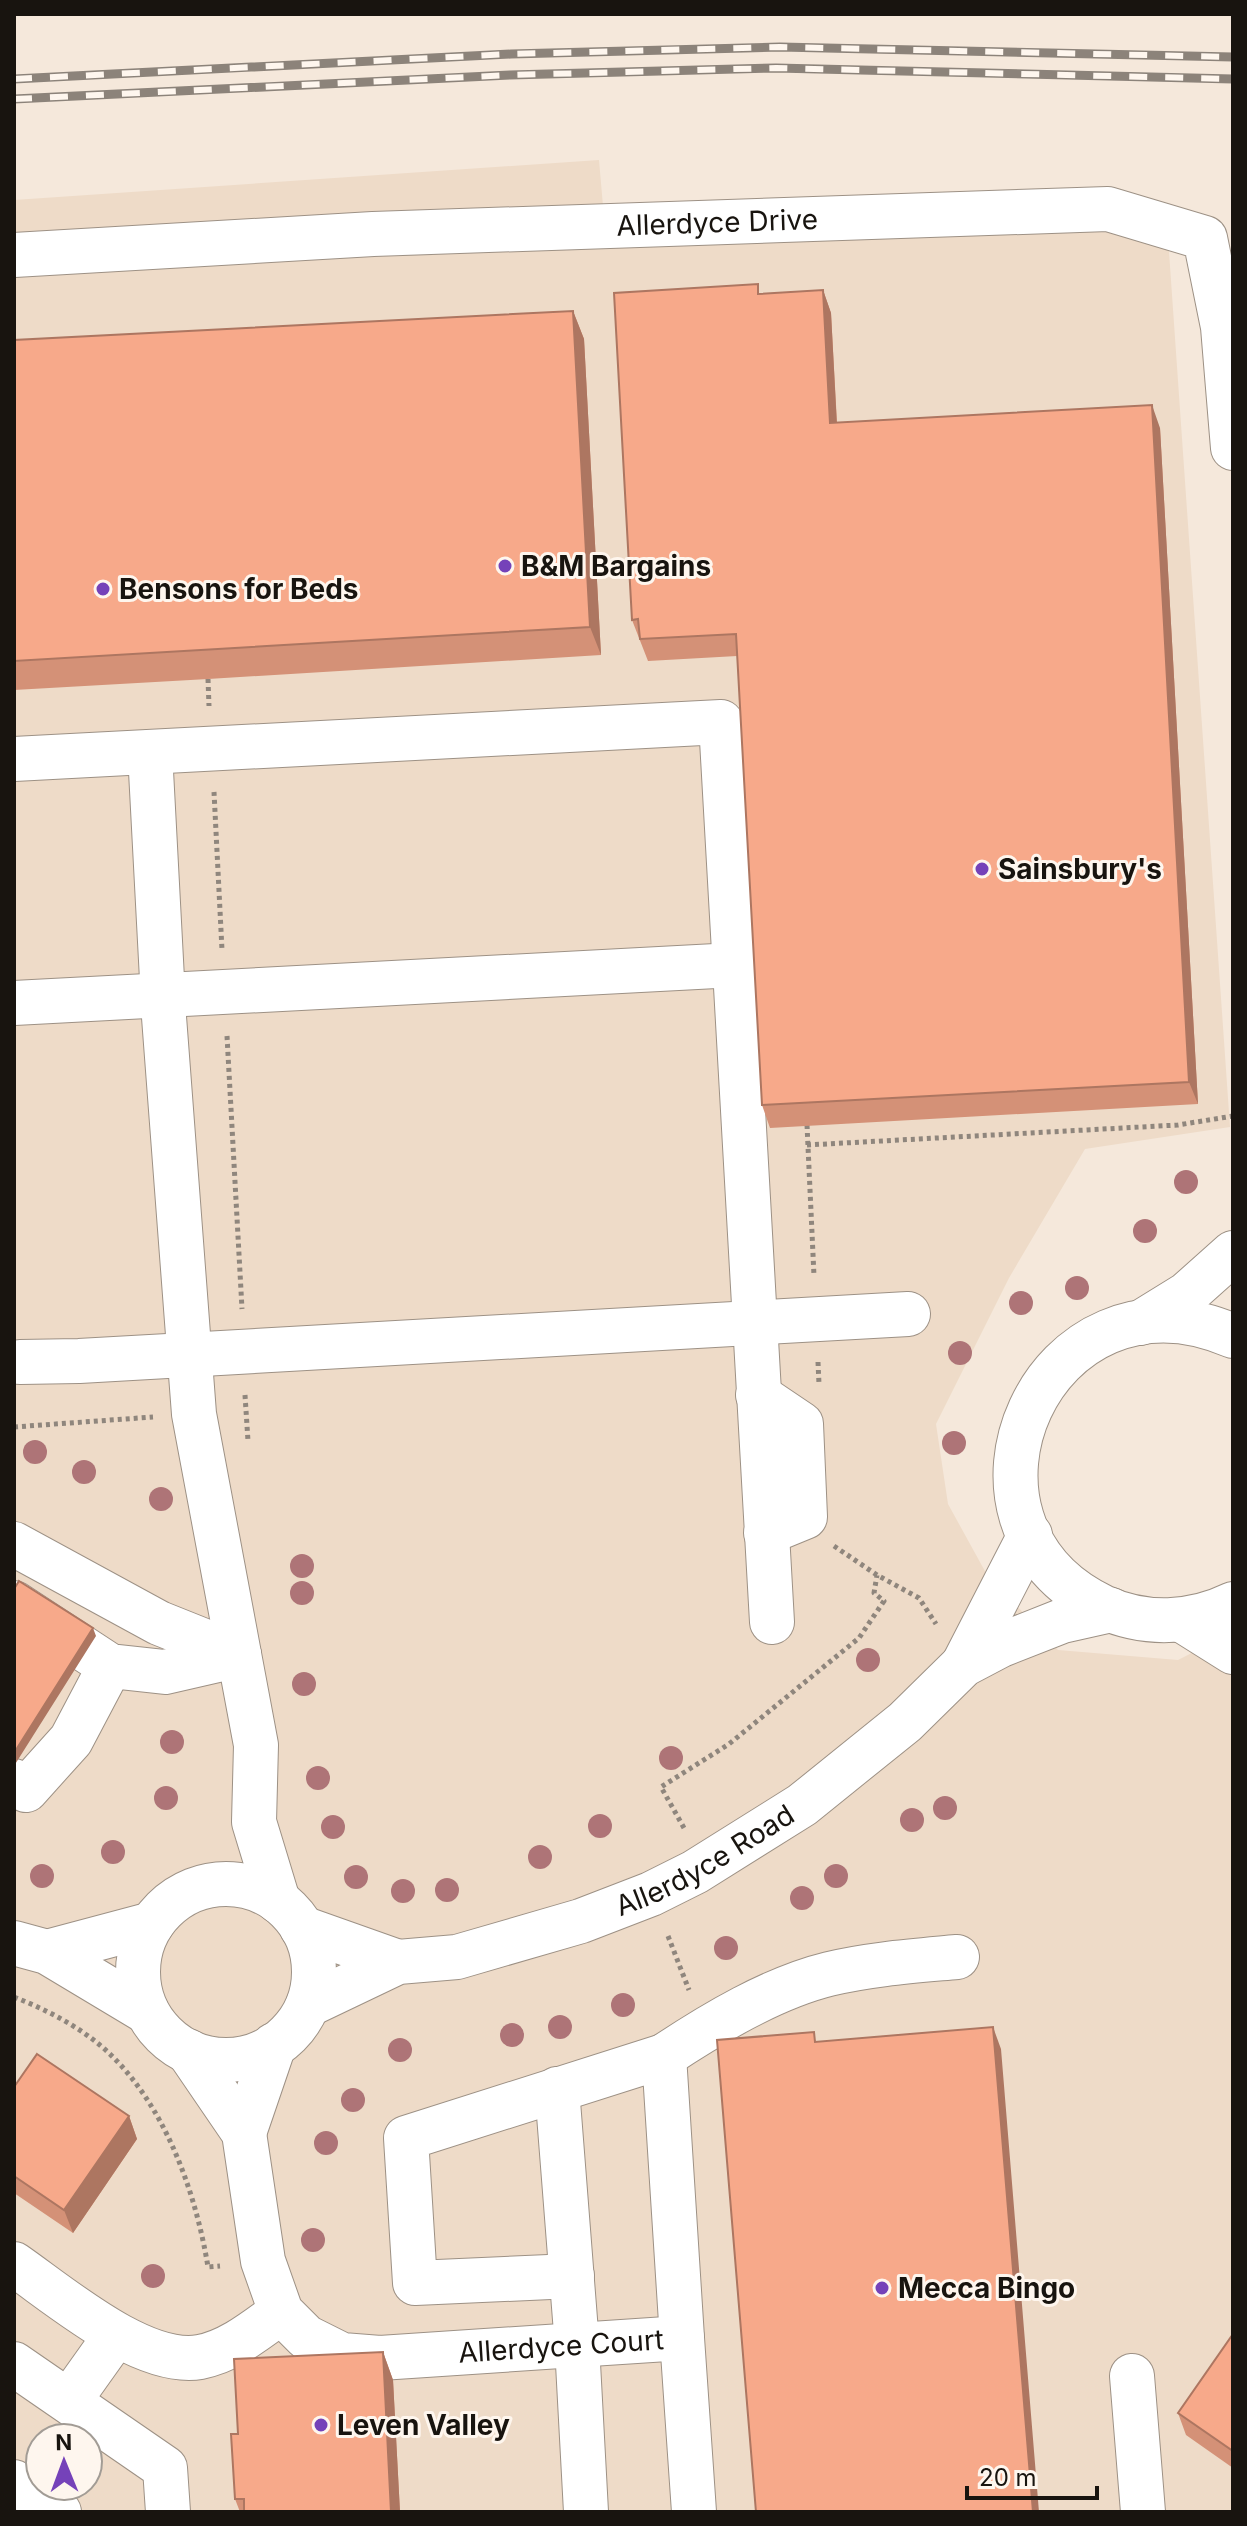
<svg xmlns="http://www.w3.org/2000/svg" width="1247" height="2526" viewBox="0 0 1247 2526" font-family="Inter,sans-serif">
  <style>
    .built { fill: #eedbc8; fill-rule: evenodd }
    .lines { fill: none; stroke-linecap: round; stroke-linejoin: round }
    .minor-casing { stroke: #9d9185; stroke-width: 46 }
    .path { stroke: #8f867d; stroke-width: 5; stroke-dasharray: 4 4; stroke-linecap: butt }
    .minor { stroke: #fff; stroke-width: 44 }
    .rail-casing { stroke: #8c837a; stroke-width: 9 }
    .rail { stroke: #fef6ee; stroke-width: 6; stroke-dasharray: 18; stroke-linecap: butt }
    .tree { fill: #ae7477 }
    .wall { fill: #d49177 }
    .shaded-wall { fill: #ad7661 }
    .building { fill: #f7a98a; stroke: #ad7661; stroke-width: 2 }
    .poi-dot { fill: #7542b9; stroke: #fef6ee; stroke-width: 3 }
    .labels { text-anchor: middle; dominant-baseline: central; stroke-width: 6; stroke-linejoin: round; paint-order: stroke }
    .street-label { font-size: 28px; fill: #18140f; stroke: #fef6ee }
    .poi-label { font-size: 28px; font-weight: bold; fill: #18140f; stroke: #fef6ee; text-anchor: start }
  </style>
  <rect width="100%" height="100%" fill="#f5e8db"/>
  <path class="built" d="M599,160l6,69 562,-6 63,904 -145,22 -76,129 -73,146 12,80 38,69 72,77 120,10 55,-28v880h-1219v-2312zM40,2438h48v48h-48z"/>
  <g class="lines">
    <defs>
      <g id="minor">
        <path id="s1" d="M14,255l359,-21 735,-25 97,29 18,89 10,121"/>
        <path d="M150,752l14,265 30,397 62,331 -2,77 24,79"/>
        <path d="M14,759l707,-37 51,900"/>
        <path d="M14,1003l721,-38"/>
        <path d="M1140,1323l47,-29 46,-41"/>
        <path d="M1233,1336c-189,-82 -308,186 -130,271 42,19 89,17 130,-3"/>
        <path d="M20,1362l59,-1 829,-47"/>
        <path d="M758,1395l43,29 4,93 -39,16"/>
        <path d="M14,1544l145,79 80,32"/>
        <path d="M14,1603l96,63 55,6 74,-17"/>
        <path d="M1182,1620l51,32"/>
        <path d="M963,1665l67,-130"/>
        <path d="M14,1781l12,9 45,-50 39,-74"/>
        <circle cx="226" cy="1972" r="88"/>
        <path d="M302,1928l96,34"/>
        <path d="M14,1943l33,9 100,60"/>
        <path d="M47,1952l105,-28"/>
        <path id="s2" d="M308,2005l90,-43 59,-5 124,-36 70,-27 44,-22 107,-67 103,-83 58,-57 38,-20 61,-24 49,-11"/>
        <path id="s3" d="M188,2051l56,82 19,128 18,51 25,25 36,18 38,3 302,-20 12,174"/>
        <path d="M664,2056c48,-32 108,-68 165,-82 42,-10 85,-13 128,-17"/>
        <path d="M557,2089l20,256 9,167"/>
        <path d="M244,2133l30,-88"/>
        <path d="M14,2264c45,31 128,103 186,93 31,-6 56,-27 81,-45"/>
        <path d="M572,2276l-157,7 -9,-145 258,-82 18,282"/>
        <path d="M14,2364l151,104 3,44"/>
        <path d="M1132,2376l11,136"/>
        <path d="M69,2401l47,-66"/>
        <path d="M14,2482l45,30"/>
      </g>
    </defs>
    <use href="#minor" class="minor-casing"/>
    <path class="path" d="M208,679l1,27
      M214,792l8,158
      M227,1036l15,273
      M807,1125l7,151
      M807,1145l371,-20 55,-9
      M818,1362l1,22
      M245,1395l3,46
      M14,1427l139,-10
      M834,1546l43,29 42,23 17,26
      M684,1828l-23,-41 68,-43 130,-106 25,-37 -10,-8 3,-18
      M668,1936l21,54
      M14,1997c36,14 72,33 99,60 54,54 83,137 95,210l12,-1"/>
    <use href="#minor" class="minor"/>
    <defs>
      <path id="rail" d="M14,79l497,-25 269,-7 453,10
        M14,99l496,-24 266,-7 457,11"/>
    </defs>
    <use href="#rail" class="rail-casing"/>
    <use href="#rail" class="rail"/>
  </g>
  <g class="tree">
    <circle cx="1186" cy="1182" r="12"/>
    <circle cx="1145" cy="1231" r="12"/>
    <circle cx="1077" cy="1288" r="12"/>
    <circle cx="1021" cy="1303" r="12"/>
    <circle cx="960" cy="1353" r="12"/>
    <circle cx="954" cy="1443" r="12"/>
    <circle cx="35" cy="1452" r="12"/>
    <circle cx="84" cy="1472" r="12"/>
    <circle cx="161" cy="1499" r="12"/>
    <circle cx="302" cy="1566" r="12"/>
    <circle cx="302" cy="1593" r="12"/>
    <circle cx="868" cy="1660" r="12"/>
    <circle cx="304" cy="1684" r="12"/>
    <circle cx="172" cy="1742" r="12"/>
    <circle cx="671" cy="1758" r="12"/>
    <circle cx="318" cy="1778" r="12"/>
    <circle cx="166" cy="1798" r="12"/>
    <circle cx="945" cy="1808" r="12"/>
    <circle cx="912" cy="1820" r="12"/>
    <circle cx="600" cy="1826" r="12"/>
    <circle cx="333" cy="1827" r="12"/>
    <circle cx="113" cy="1852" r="12"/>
    <circle cx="540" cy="1857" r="12"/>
    <circle cx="42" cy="1876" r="12"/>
    <circle cx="836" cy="1876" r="12"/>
    <circle cx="356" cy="1877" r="12"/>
    <circle cx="447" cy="1890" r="12"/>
    <circle cx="403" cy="1891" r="12"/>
    <circle cx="802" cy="1898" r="12"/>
    <circle cx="726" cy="1948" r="12"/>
    <circle cx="623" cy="2005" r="12"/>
    <circle cx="560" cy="2027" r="12"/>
    <circle cx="512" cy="2035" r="12"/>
    <circle cx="400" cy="2050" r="12"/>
    <circle cx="353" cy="2100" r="12"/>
    <circle cx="326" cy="2143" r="12"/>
    <circle cx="313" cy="2240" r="12"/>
    <circle cx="153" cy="2276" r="12"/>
  </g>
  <path class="wall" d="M823,290l8,23 6,110 323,5 38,676 -428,24 -8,-23 -25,-449 -89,5 -16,-41 129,-326z
    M573,311l11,28 17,316 -393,24 -194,11v-350z
    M14,2087l115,29 8,23 -64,94 -59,-40z
    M1233,2334v134l-47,-33 -8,-22z
    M383,2352l10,28 7,132h-160l-5,-13z"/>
  <path class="shaded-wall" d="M823,290l8,23 7,133 -8,-23z
    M573,311l11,28 17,316 -11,-28z
    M1152,405l8,23 38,676 -9,-22z
    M93,1628l3,8 -82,130v-13z
    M993,2027l8,22 38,463h-6z
    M129,2116l8,23 -64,94 -9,-23z
    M383,2352l10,28 7,132h-9z"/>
  <path class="building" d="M758,284v10l65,-4 7,133 322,-18 37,677 -427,23 -26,-471 -96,5 -2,-20 -6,1 -18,-327z
    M573,311l17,316 -576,34v-321z
    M19,1581l74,47 -79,125v-164z
    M993,2027l40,485h-277l-39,-472 97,-8 1,10z
    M37,2054l92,62 -65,94 -50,-34v-89z
    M1233,2334v117l-55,-38z
    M383,2352l8,160h-147v-13h-9l-4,-65h7l-4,-75z"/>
  <g class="poi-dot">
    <circle cx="505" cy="566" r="8"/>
    <circle cx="103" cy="589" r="8"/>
    <circle cx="982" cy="869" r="8"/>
    <circle cx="882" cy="2288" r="8"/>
    <circle cx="321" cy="2425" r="8"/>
  </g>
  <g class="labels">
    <g class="street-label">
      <text stroke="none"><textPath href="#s1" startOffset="704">Allerdyce Drive</textPath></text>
      <text stroke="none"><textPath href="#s2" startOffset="426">Allerdyce Road</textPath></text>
      <text stroke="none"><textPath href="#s3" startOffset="578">Allerdyce Court</textPath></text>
    </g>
    <g class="poi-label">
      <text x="521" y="566">B&amp;M Bargains</text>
      <text x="119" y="589">Bensons for Beds</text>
      <text x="998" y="869">Sainsbury's</text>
      <text x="898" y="2288">Mecca Bingo</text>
      <text x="337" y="2425">Leven Valley</text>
    </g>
  </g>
  <rect width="1247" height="2526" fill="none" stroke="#18140f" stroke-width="32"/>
  <g transform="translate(64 2462) rotate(359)"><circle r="38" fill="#fef6ee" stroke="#a29c95" stroke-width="2"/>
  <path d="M0-6L14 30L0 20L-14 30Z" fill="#7542b9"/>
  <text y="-12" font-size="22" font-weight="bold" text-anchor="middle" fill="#18140f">N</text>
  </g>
  <path d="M967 2486v12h130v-12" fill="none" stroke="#18140f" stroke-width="4"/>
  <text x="979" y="2486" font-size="24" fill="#18140f" stroke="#fef6ee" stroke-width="6" paint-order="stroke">20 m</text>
</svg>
